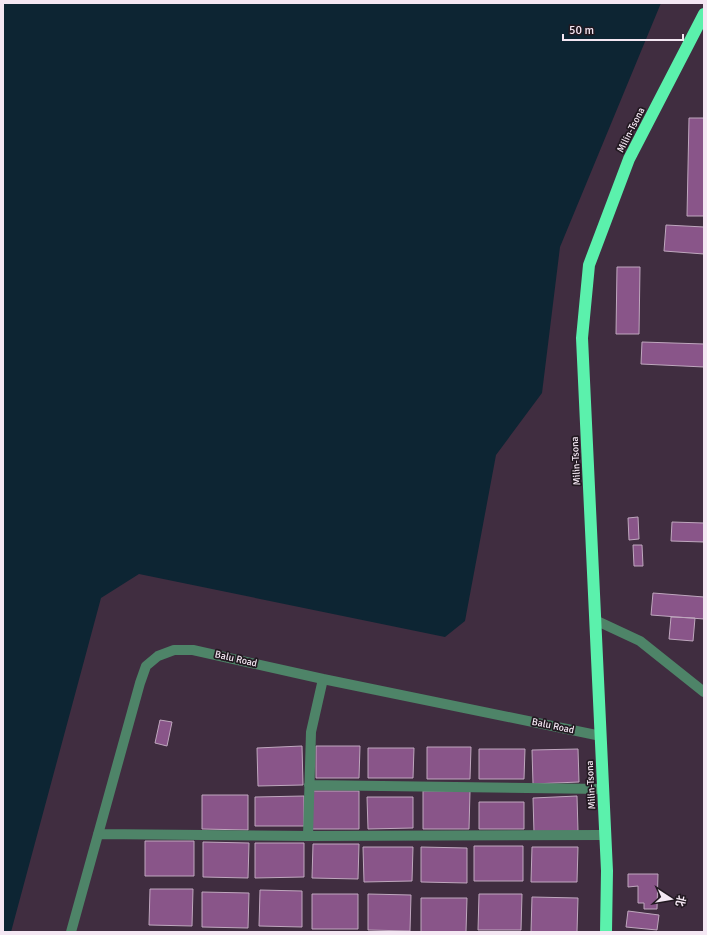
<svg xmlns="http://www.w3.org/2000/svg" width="707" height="935" viewBox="0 0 707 935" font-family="Signika,'Noto Sans SC',sans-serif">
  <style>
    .water { fill: #0d2533 }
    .building { fill: #895589; stroke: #bfa7be }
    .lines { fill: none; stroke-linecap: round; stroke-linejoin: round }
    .minor { stroke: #4e8468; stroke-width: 10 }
    .highway { stroke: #5bf1ac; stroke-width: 12 }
    .labels { text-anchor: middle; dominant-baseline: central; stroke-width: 3.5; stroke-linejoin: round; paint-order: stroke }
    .street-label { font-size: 10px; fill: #f4e7f3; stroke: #221921 }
  </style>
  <rect width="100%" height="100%" fill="#402d40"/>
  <path class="water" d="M3,3h658l-101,244 -18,146 -46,62 -31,166 -20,16 -306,-63 -38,24 -90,334h-8z"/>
  <path class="building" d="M689,118h15v98h-17z
    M666,225l38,2v27l-40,-3z
    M617,267h23l-1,67h-23z
    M642,342l62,2v23l-63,-3z
    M638,517l1,22 -10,1 -1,-22z
    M672,522l32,1v19l-33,-1z
    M633,545h9l1,21h-9z
    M653,593l51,4v22l-53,-4z
    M671,617l24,1 -2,23 -24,-2z
    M160,720l12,2 -5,24 -12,-3z
    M302,746l1,39 -45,1 -1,-38z
    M316,746h44l-1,32h-43z
    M427,747h44l-1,32h-43z
    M368,748h46l-1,30h-45z
    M479,749h46l-1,30h-45z
    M578,749l1,33 -46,2 -1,-34z
    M312,791h47v38h-47z
    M423,791h47l-1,38h-46z
    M202,795h46v35l-46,-1z
    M304,796v30h-49v-29z
    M577,796l1,35 -44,2 -1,-35z
    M367,797h46v31l-45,1z
    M479,802h45v27h-45z
    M145,841h49v35h-49z
    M203,842l46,1 -1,35 -45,-1z
    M255,843h49v34l-49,1z
    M313,844h46l-1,35 -46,-1z
    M474,846h49v35h-49z
    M363,847h50l-1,34 -48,1z
    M421,847l46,1v35l-46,-1z
    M532,847h46l-1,35h-46z
    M628,874h30l-1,35h-13v-6h-6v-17l-10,1z
    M150,889h43l-1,37 -43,-1z
    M260,890l42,1v36l-43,-1z
    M202,892l47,1 -1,35 -46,-1z
    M312,894h46v35h-46z
    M368,894l43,1 -1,36 -42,-1z
    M479,894h43l-1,36h-43z
    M532,897l46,1 -1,34h-46z
    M421,898h46l-1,34h-45z
    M628,911l31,4 -2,15 -31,-3z"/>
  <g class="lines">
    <path class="minor" d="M595,620l45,21 64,51
      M309,785l294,4
      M98,834l210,2 297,-1
      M308,836l3,-104 12,-53
      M71,932l69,-249 6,-17 12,-10 16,-6h19l130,29 278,57"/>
    <path class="highway" d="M606,932l1,-61 -25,-533 7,-73 40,-106 75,-145"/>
  </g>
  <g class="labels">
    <g class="street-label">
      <text transform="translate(631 130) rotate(-63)">Milin-Tsona</text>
      <text transform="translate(576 461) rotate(-93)">Milin-Tsona</text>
      <text transform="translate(236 659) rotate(13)">Balu Road</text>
      <text transform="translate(553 726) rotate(12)">Balu Road</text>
      <text transform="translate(591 785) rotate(-93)">Milin-Tsona</text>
    </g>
  </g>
  <rect width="707" height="935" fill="none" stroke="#f4e7f3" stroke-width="8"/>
  <g transform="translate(671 899) rotate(102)" stroke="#221921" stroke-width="3" paint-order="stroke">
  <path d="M0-3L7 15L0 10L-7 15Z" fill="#f4e7f3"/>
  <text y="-6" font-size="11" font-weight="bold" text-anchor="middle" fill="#f4e7f3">北</text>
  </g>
  <path d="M563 34v6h120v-6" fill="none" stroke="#f4e7f3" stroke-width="2"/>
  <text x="569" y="34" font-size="12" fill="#f4e7f3" stroke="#221921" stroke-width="3" paint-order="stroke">50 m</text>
</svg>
